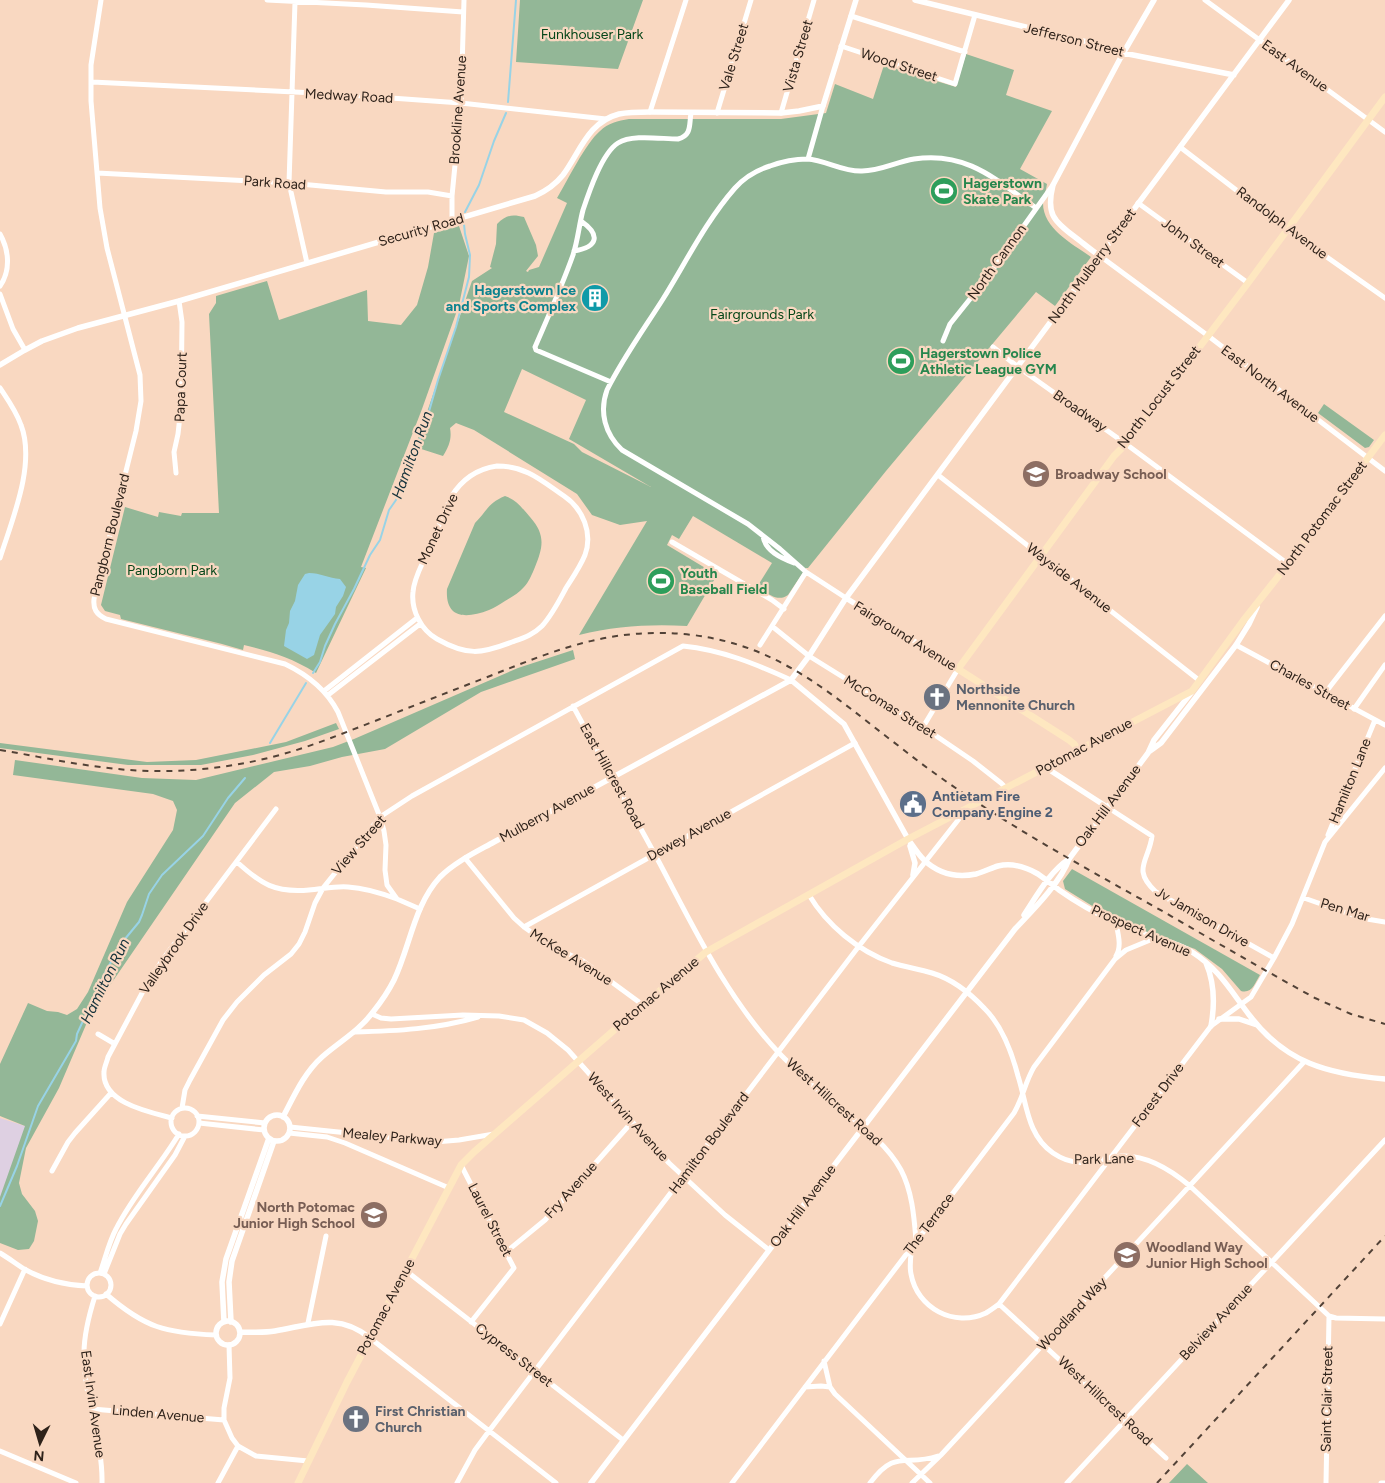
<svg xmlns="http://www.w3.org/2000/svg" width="1385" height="1483" viewBox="0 0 1385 1483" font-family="Figtree,sans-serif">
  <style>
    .education { fill: #ded0e2 }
    .green { fill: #93b797; fill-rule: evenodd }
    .water { fill: #98d3e6 }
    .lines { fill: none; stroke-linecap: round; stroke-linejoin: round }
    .stream { stroke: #98d3e6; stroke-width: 2 }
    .minor { stroke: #fff; stroke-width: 5 }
    .tertiary { stroke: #fff; stroke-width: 5.5 }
    .secondary { stroke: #fee7c0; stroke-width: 7 }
    .rail { stroke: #524237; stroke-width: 2; stroke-dasharray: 6 6; stroke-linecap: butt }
    .labels { text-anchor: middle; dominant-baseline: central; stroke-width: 4.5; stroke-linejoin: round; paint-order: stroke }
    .park-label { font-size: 14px; fill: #064619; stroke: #f9d8c1 }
    .street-label { font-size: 14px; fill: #2e221a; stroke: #f9d8c1 }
    .leisure-label { font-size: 14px; font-weight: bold; fill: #27864d; stroke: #f9d8c1; text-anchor: start }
    .culture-label { font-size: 14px; font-weight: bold; fill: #0d838f; stroke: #f9d8c1; text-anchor: end }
    .education-label { font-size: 14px; font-weight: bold; fill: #785e54; stroke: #f9d8c1; text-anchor: start }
    .worship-label { font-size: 14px; font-weight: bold; fill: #5b616d; stroke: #f9d8c1; text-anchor: start }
    .service-label { font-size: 14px; font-weight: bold; fill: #4e5e75; stroke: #f9d8c1; text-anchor: start }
    .water-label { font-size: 15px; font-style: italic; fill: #14313a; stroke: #f9d8c1 }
  </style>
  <rect width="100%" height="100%" fill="#f9d8c1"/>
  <path class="education" d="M0,1118l31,10 -31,78z"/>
  <path class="green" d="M520,0h123l-25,69 -102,-7z
    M966,54l48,16 -8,25 46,16 -32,58 27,15c-1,6 -3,13 -4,19 0,26 30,41 48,54l-36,49 -19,-14 -150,179 -78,97h-2l-18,27c-11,8 -21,-3 -31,-8l15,-24 -79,-47 -14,23 -7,-4 -5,10 50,30 -30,51c-37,-2 -71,0 -108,9l68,-114 -27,4 -28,-10 -15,-21 -103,-64 -18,-7 -6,5c2,11 -1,18 -7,28l-28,-9 57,-166 20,-13 -2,-1 6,-23 1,-20c9,-9 15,-10 27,-7l12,28 2,11 -12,15 2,1 1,-2 10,-3 28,-64 -10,-5c11,-18 28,-54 43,-67 8,-8 18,-10 29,-12h152l45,-6 9,-29 38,15 11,-34 72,22zM522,369l64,31 -17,39 82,48 -69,-35 -8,-8 -70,-32z
    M459,226l10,30 -10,49 -37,104 -61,158 5,1 -50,105c-26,-16 -44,-21 -72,-28l-1,5 -21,-6 -101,-25 -1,-4 -15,-4 -4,-6 24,-98 33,10 1,-5 22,4 1,-3h37l-10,-199 7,-11v-7l51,-15 12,39 88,-30 1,31 33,4 16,-20 11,-38 6,-34z
    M1324,404l50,36 -5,7 -4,1 -47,-35z
    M505,496c12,4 17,12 25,21 16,18 13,30 5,50 -3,7 -6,15 -11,20 -5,6 -12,10 -19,14 -5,3 -11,7 -16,9 -23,9 -44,9 -42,-21l28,-66c12,-12 13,-20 30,-27z
    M573,650l2,9 -94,33 -96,57 -43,8 -32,9 -36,6 -39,31 -144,210 -32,75 -33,60 -7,35 3,11 13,17 3,10 -4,20 -5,8 -11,1 -18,-7v-46l25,-71 -25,-10v-52l28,-61 19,8 11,1 9,3 10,-6 11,-17 39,-90 46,-72 4,-20 -4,-9 -20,-7 -140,-19 2,-15 127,18 54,2 137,-33 21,-8 164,-71z
    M336,723l3,6 -34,12 -52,14 -52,10h-73l-128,-17v-5l147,19 49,-2 90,-18z
    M1072,869l188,106c-5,8 -8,19 -19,16l-19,-22 -27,-20 -62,-22 -23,-10 -45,-28 -2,-8z
    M1187,1464l21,19h-39z"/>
  <path class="water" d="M309,573c11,0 20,5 31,6l6,8 -3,9 -7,11 -1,7 -15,21 -6,20 -7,4 -23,-13 2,-16 3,-7 1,-12 5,-10 3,-16 7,-11z"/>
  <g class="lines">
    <path class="stream" d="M508,102l8,-102
      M465,212l14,-27 15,-44 12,-28
      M313,673l7,-11 5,-16 10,-22 19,-35 16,-34 10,-15 9,-30 7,-10 3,-11 12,-27 13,-33 14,-49 18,-53 13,-50 1,-22 -5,-21 -1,-10
      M270,743l36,-60
      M0,1206l17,-40 21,-60 38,-65 1,-7 27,-59 16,-30 19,-23 3,-7 7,-21 13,-19 41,-39 25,-38 17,-20"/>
    <path class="minor" d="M101,0l-10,65v36l9,107 7,40 33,127 1,26 -5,30 -42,168c-1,10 2,15 12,20l179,45c23,11 41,25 53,48l42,105 4,14 2,14 -1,25 2,15 10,14 23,10
      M267,0l99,5 97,7
      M1205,0l180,132
      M295,2l-6,181 18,80
      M851,16l114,36
      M841,46l114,38 20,-69
      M92,82l243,12 126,9 145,16
      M650,112l36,-112
      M717,113l34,-113
      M781,113l33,-113
      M1180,147l107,82 98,69
      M808,159l15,-53
      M97,173l192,10 97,9h42l24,4
      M1138,203l110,80
      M452,221v-25l9,-93 3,-103
      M0,234c9,16 11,36 0,52
      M574,251c24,-4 27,-16 7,-30
      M1100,256l107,79 178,136
      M0,294l13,35 12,21
      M943,341l7,-17 36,-45 67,-94
      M993,347l25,20 108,77 162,120
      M611,382l-75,-32 -1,-3c13,-30 27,-61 38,-92 5,-15 6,-30 10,-45 6,-18 19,-57 35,-67 14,-9 43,-4 60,-4 14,-4 11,-14 13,-26
      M0,388c8,12 16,23 21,37 15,39 -9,95 -21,133
      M497,466c29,0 44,14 67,30 19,13 29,37 21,59 -5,12 -12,22 -19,33 -7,13 -14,27 -24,38 -9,9 -19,12 -30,16 -31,12 -45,14 -75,-3 -16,-9 -26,-29 -24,-47 1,-14 9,-27 14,-39 8,-19 16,-37 24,-56 11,-18 25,-28 46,-31z
      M176,473l-2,-21 4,-18 3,-27 1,-85 -3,-21
      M938,475l262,206
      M763,536c2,15 18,22 31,27
      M672,542l100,58 12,9
      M846,598l-40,-26 -26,-23 -32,-25 -126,-74c-17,-16 -23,-38 -15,-60 16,-32 37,-61 56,-91 23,-37 43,-78 72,-111 9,-10 22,-18 35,-22 11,-4 25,-7 37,-7 19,1 36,13 55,12 18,0 34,-9 52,-12 53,-8 82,21 122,49
      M773,627l36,29 114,71 50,34 28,22 5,5
      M760,645l46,-73
      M1236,645l149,80
      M324,691l93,-73
      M1325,693l60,-77
      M328,695l92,-71
      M573,706c28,52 58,104 86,156 35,66 68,136 120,191 13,13 26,27 41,39 27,24 63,45 81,78 11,21 13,46 15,70
      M1354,709l31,-44
      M923,727l35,-58
      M1107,807l45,29c-3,25 -21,33 4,56l118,66
      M1328,835l47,-115
      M465,858l49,60 10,9 27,19 32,15 60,44
      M237,862c24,22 38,31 72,28 13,-1 26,-4 39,-3 17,1 33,6 49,12
      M809,895c18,30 49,56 83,68 13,4 27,6 40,10 20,6 39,21 53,36 17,17 27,44 33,67 9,28 9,59 35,77 27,18 42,5 69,3 26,-1 49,14 68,30l139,130 7,2 49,1
      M1304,898l57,20 24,4
      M524,927l331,-184
      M1116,956c6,-10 2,-22 0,-33
      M372,1014l9,4 10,1 72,-4 36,1 25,4 23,13 21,17 101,113 56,52 44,35
      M354,1032c43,-1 83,-3 124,-15
      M98,1034l17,10
      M182,1108l3,-18 5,-10 33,-60 14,-18 27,-27 27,-21 8,-10 6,-12 10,-29 8,-15 57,-71 32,-21 271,-150c39,4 73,18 108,34
      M171 1122a14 14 0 1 1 28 0a14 14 0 1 1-28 0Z
      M197,1116l68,7
      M172,1118c-23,-6 -70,-15 -68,-46 0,-5 3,-10 4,-15l40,-75 15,-23 113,-150
      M199,1123l65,7
      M290,1127l145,15 24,-2 35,-6
      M289,1133l38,4 18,6 104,45
      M461,1165l53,103 -43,54
      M52,1171l16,-29 7,-9 36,-40
      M912,1246c-1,9 -3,19 -1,28 6,34 43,54 75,39 5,-3 9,-6 13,-9l212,-278 40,-29 23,-39 18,-34 33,-82 60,-74
      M506,1252l39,-32 87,-98
      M0,1253c9,5 17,12 26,17 20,11 39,15 61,16
      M405,1270l218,170
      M100,1273c5,-14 9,-31 16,-44 17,-34 43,-62 63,-95
      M87 1285a12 12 0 1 1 24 0a12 12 0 1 1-24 0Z
      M104,1274l16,-40 6,-10 49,-69 10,-19
      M106,1294c39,34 60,39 110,41
      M95,1296c-6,19 -11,37 -11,57 -1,43 19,87 18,130
      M999,1304l167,154
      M308,1323l18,-87
      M0,1324l25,-55
      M370,1338l186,145
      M229,1345l1,33 -6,30v12l8,18 6,8 18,10 52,5
      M824,1361l6,26 5,7 95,89
      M805,1387l16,-1 9,1
      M92,1409l132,11
      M0,1451l76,32
      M218,1483l20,-37
      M457,1483l18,-33 14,-19 370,-485 107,-136
      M732,1483l282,-370c9,-15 11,-31 20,-46l81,-108 11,-9 29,-12
      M870,1483c26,-35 35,-16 68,-27
      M912,1483l29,-28 363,-393
      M1067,1483l318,-343
      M1326,1483l3,-167
      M1381,1483h4"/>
    <path class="tertiary" d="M915,0l176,43 32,10 111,22
      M1100,256c-9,-6 -17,-13 -25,-19 -22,-16 -29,-24 -22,-52l68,-128 33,-57
      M0,365l25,-15 17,-9 36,-13 101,-27 356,-105c11,-5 20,-11 28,-21 17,-23 25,-53 56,-61 10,-2 20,-2 31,-2l131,1 18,-2 24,-5 33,-106
      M846,598l112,71
      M791,680l53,44 64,115c5,7 10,15 16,21 15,14 33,18 52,14 8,-2 15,-6 22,-8 13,-3 28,1 40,8 7,5 14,10 21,16 17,12 36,23 56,32 13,6 28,12 42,16 12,4 24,7 35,14 28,18 38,38 58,64 36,47 78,58 135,63
      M1150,751l11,-8 75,-98 13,-21 8,-17
      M1045,767l62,40
      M910,846l5,17 -2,12
      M1024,915c12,-18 26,-44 45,-56
      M1206,963c9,21 9,41 5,63
      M1219,1019h20l18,6
      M264 1128a13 13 0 1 1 26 0a13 13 0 1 1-26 0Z
      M283,1117c11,-21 21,-44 39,-60 17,-15 37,-26 51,-45 8,-10 15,-20 21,-32 16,-33 20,-75 46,-103 15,-15 36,-25 54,-35l297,-162 18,-24 37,-58 443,-598
      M216 1333a12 12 0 1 1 24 0a12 12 0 1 1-24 0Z
      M224,1322l-2,-40 4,-23 43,-121
      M231,1322l-2,-40 3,-21 42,-120
      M240,1332c12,0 24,1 35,-1 36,-6 63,-19 95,7
      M591,1483l424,-554c17,-18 46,-47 54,-70l79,-106 6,-13 37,-47"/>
    <path class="secondary" d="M1078,750l-4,-6 -5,-4 -111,-71 156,-213 12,-12 122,-161 137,-186
      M298,1483l49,-101 111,-211 3,-6 13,-13 169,-147 63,-53 202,-113 284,-148 51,-70 45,-57 97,-129"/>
    <path class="rail" d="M0,750c31,5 62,12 93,16 59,9 121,6 179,-9 36,-9 69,-23 103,-36 38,-15 76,-30 115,-45 70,-28 125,-50 203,-41 88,11 140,61 207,112 30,24 62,46 95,67 55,35 112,66 169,98 50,29 100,58 151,86l36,16 34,10
      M1157,1483l228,-247"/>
  </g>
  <defs>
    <symbol id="stadium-disc" viewBox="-11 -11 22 22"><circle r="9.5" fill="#2e9e5b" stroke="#f9d8c1"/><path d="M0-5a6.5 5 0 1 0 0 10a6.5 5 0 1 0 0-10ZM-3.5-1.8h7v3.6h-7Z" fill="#fff"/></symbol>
    <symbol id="building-disc" viewBox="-11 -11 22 22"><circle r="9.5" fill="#0f9aa8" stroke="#f9d8c1"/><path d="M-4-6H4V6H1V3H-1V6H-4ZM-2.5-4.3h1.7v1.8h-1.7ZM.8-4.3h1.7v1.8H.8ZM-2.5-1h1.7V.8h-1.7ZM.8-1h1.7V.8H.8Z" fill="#fff"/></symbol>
    <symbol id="school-disc" viewBox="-11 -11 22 22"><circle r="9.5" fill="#8d6e63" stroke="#f9d8c1"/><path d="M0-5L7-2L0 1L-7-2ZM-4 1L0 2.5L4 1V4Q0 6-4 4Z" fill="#fff"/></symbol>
    <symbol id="church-disc" viewBox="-11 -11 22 22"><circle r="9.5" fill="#6b7280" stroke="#f9d8c1"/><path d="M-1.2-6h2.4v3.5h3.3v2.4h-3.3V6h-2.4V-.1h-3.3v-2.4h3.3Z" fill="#fff"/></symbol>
    <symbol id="civic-disc" viewBox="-11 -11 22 22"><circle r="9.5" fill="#5c6f8a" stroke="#f9d8c1"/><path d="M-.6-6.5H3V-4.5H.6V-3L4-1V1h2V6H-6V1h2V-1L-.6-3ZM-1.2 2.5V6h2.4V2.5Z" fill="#fff"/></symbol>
  </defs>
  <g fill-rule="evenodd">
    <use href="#stadium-disc" x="928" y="175" width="32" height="32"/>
    <use href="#building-disc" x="579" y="282" width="32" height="32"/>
    <use href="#stadium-disc" x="885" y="345" width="32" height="32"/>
    <use href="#school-disc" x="1020" y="458" width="32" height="32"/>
    <use href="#stadium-disc" x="645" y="565" width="32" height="32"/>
    <use href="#church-disc" x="921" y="681" width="32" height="32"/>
    <use href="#civic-disc" x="897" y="788" width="32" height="32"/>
    <use href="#school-disc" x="358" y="1199" width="32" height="32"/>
    <use href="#school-disc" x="1111" y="1239" width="32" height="32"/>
    <use href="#church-disc" x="340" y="1403" width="32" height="32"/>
  </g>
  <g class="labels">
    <g class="park-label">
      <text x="592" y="34">Funkhouser Park</text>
      <text x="762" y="314">Fairgrounds Park</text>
      <text x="172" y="570">Pangborn Park</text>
    </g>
    <g class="street-label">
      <text transform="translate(1074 40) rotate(14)">Jefferson Street</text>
      <text transform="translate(798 56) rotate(-74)">Vista Street</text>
      <text transform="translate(734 57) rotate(-73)">Vale Street</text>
      <text transform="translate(899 65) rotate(18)">Wood Street</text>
      <text transform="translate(1295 66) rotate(36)">East Avenue</text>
      <text transform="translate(349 96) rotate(3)">Medway Road</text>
      <text transform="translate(458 110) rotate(-86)">Brookline Avenue</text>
      <text transform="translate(275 183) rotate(4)">Park Road</text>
      <text transform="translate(1282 223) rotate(37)">Randolph Avenue</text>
      <text transform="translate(421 230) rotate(-16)">Security Road</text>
      <text transform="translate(1193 243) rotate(36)">John Street</text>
      <text transform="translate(997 262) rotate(-54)">North Cannon</text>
      <text transform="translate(1092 266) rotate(-54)">North Mulberry Street</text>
      <text transform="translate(1270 384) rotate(37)">East North Avenue</text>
      <text transform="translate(181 387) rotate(-88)">Papa Court</text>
      <text transform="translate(1159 397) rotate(-52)">North Locust Street</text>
      <text transform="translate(1080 411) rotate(35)">Broadway</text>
      <text transform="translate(1322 518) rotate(-53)">North Potomac Street</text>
      <text transform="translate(438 529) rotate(-65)">Monet Drive</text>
      <text transform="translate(110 535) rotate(-76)">Pangborn Boulevard</text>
      <text transform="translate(1069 578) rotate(38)">Wayside Avenue</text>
      <text transform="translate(905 636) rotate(32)">Fairground Avenue</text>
      <text transform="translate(1310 685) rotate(29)">Charles Street</text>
      <text transform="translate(890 707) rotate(32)">McComas Street</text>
      <text transform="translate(1084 747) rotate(-28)">Potomac Avenue</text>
      <text transform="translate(612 776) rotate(61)">East Hillcrest Road</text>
      <text transform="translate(1350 781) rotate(-68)">Hamilton Lane</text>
      <text transform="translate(1108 806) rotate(-53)">Oak Hill Avenue</text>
      <text transform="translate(547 813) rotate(-29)">Mulberry Avenue</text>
      <text transform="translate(689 835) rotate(-29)">Dewey Avenue</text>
      <text transform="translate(359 845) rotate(-49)">View Street</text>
      <text transform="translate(1345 910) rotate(17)">Pen Mar</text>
      <text transform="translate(1202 917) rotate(30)">Jv Jamison Drive</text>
      <text transform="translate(1141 931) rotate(24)">Prospect Avenue</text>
      <text transform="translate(174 948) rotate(-55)">Valleybrook Drive</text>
      <text transform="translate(571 957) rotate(32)">McKee Avenue</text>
      <text transform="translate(656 994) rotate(-40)">Potomac Avenue</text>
      <text transform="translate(1158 1095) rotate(-53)">Forest Drive</text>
      <text transform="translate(834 1102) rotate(42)">West Hillcrest Road</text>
      <text transform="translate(628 1117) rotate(48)">West Irvin Avenue</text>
      <text transform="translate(392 1137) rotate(5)">Mealey Parkway</text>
      <text transform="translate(709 1143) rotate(-53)">Hamilton Boulevard</text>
      <text transform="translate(1104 1159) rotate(-1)">Park Lane</text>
      <text transform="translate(571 1190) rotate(-48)">Fry Avenue</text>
      <text transform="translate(803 1206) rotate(-53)">Oak Hill Avenue</text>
      <text transform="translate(490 1220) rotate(63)">Laurel Street</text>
      <text transform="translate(929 1224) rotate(-53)">The Terrace</text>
      <text transform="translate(386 1307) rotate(-62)">Potomac Avenue</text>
      <text transform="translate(1072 1314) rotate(-47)">Woodland Way</text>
      <text transform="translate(1216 1322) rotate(-47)">Belview Avenue</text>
      <text transform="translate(514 1355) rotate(38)">Cypress Street</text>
      <text transform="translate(1327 1399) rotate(-89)">Saint Clair Street</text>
      <text transform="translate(1105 1401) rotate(43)">West Hillcrest Road</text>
      <text transform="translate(93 1404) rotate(82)">East Irvin Avenue</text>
      <text transform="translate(158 1414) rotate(5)">Linden Avenue</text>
    </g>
    <g class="leisure-label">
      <text x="963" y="183">Hagerstown<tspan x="963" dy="16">Skate Park</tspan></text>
      <text x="920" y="353">Hagerstown Police<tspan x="920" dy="16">Athletic League GYM</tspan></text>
      <text x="680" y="573">Youth<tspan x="680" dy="16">Baseball Field</tspan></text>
    </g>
    <g class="culture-label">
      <text x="576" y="290">Hagerstown Ice<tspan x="576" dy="16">and Sports Complex</tspan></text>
    </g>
    <g class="education-label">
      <text x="1055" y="474">Broadway School</text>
      <text x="355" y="1207" text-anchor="end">North Potomac<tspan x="355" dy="16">Junior High School</tspan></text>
      <text x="1146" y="1247">Woodland Way<tspan x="1146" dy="16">Junior High School</tspan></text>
    </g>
    <g class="worship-label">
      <text x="956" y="689">Northside<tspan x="956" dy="16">Mennonite Church</tspan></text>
      <text x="375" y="1411">First Christian<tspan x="375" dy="16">Church</tspan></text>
    </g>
    <g class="service-label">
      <text x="932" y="796">Antietam Fire<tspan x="932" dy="16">Company Engine 2</tspan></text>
    </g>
    <g class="water-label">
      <text transform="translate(412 455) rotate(-70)">Hamilton Run</text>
      <text transform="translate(105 981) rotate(-64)">Hamilton Run</text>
    </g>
  </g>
  <g transform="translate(40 1443) rotate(185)" stroke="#f9d8c1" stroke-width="4" paint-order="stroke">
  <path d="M0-4L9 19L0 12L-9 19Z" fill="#2e221a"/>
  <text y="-8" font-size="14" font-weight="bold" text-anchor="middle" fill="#2e221a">N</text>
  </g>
</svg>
